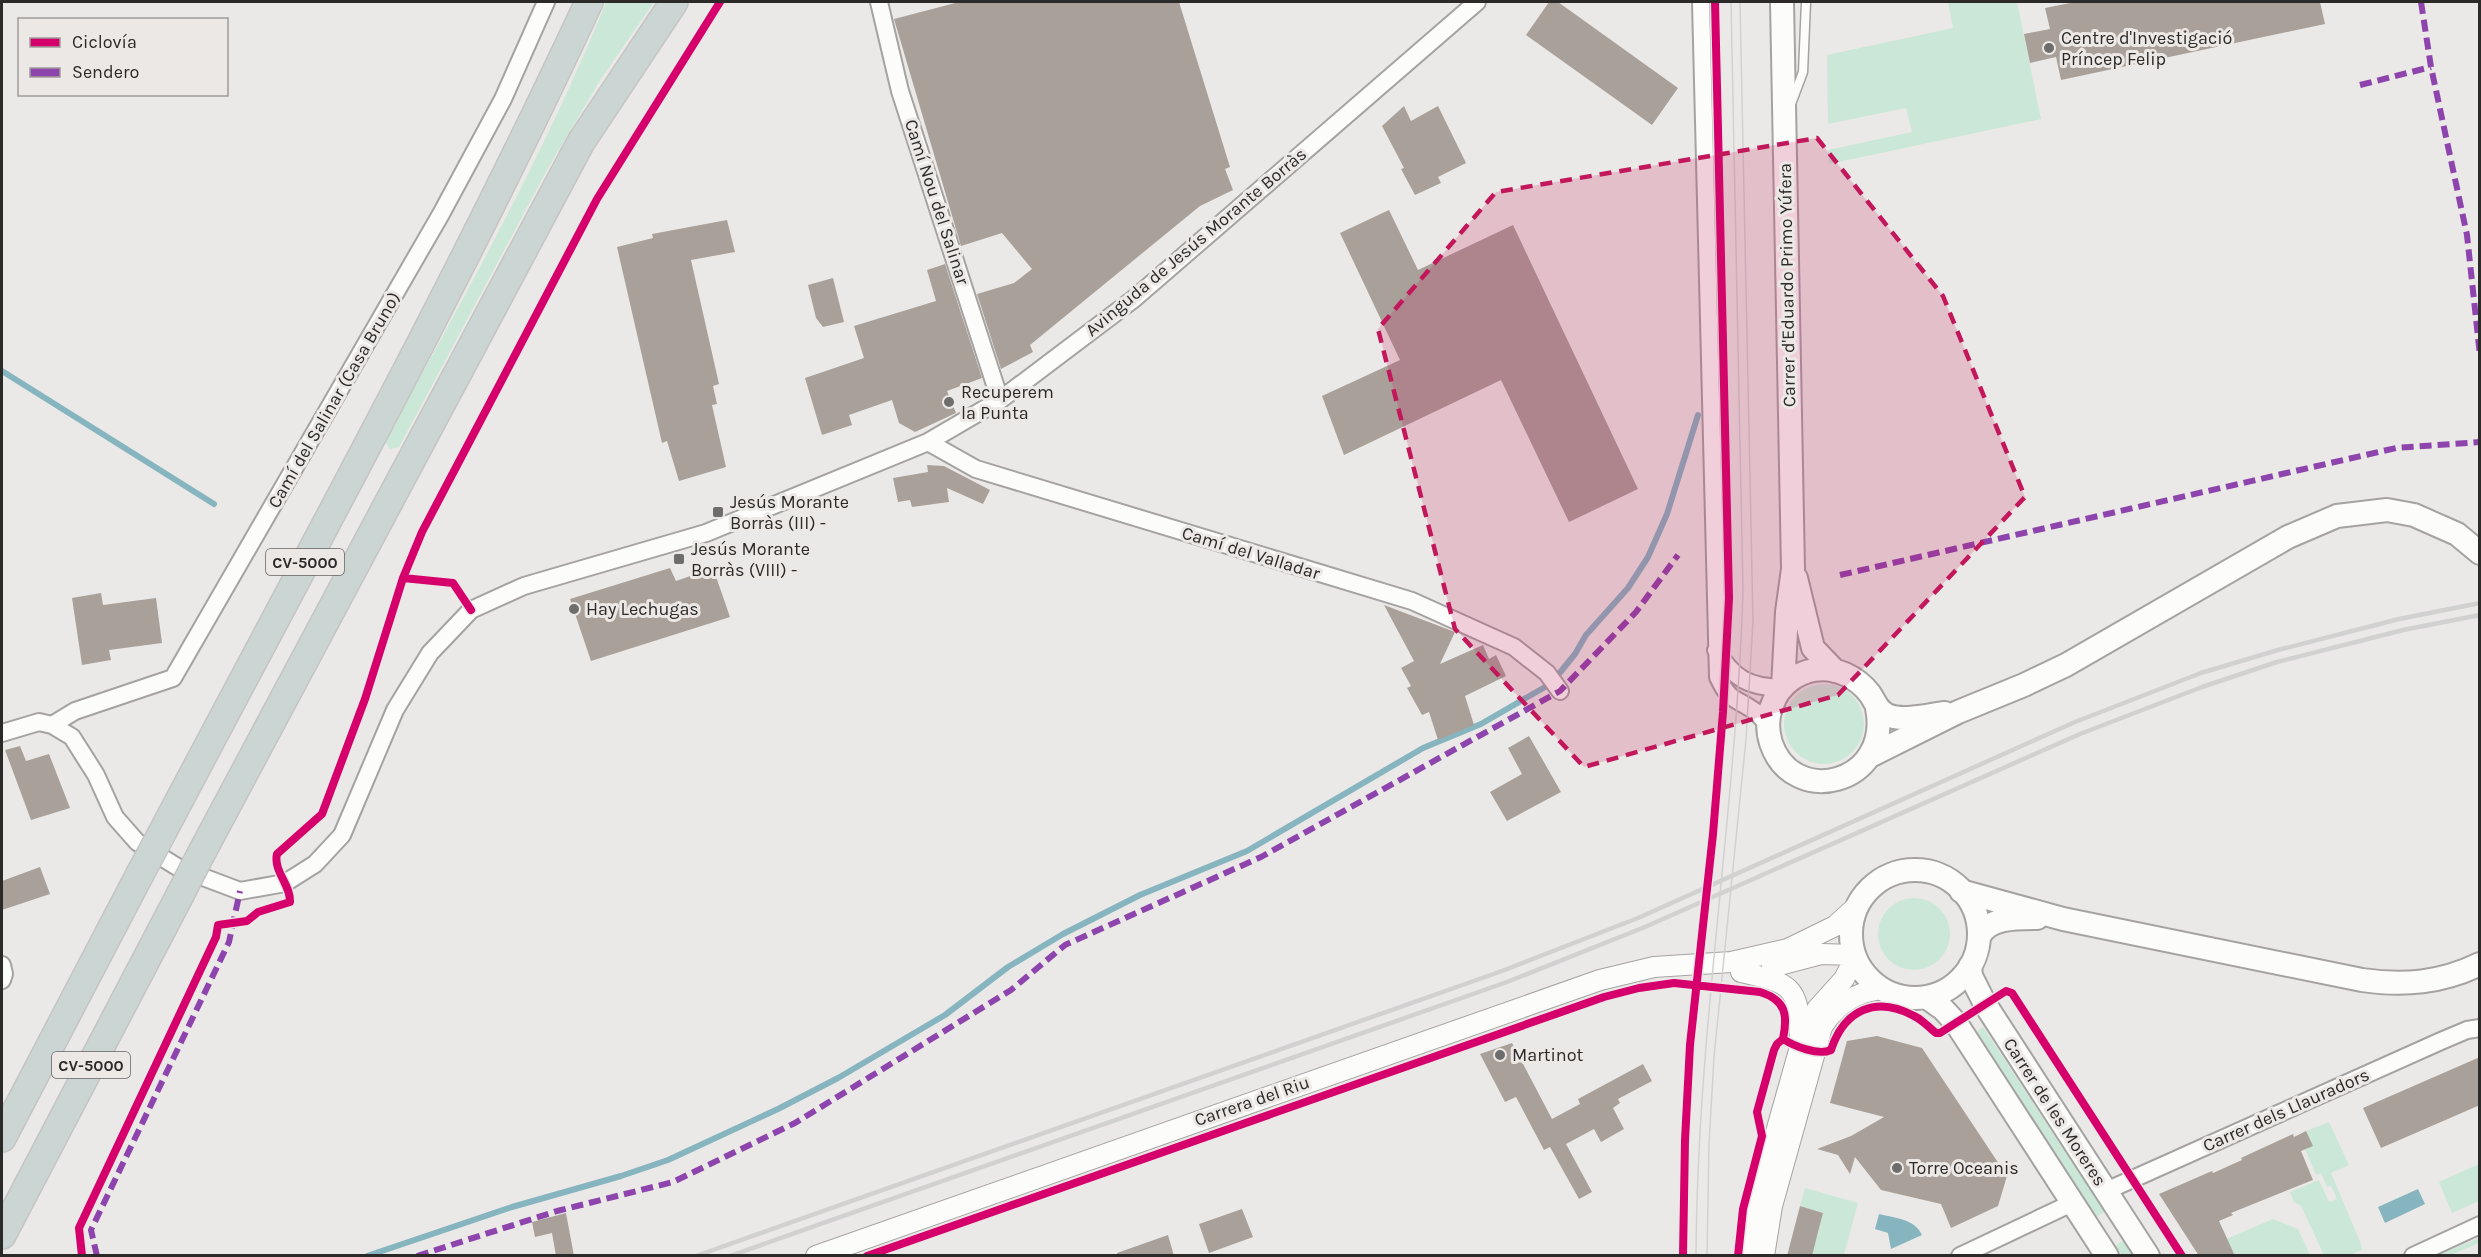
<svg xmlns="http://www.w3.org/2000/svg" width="2481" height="1257" viewBox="0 0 2481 1257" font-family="Karla,sans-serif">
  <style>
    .green { fill: #cbe7d8 }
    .water { fill: #86b5c0 }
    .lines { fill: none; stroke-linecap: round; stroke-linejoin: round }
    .stream { stroke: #86b5c0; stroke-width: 6 }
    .building { fill: #a9a099 }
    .service-casing { stroke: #a5a3a2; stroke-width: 11 }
    .minor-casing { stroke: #a5a3a2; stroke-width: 20 }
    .tertiary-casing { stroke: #a5a3a2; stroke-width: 22 }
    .secondary-casing { stroke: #a5a3a2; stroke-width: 26 }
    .trunk-casing { stroke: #c5c4c3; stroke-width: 30 }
    .service { stroke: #fcfcfb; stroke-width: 8 }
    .minor { stroke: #fcfcfb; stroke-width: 16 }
    .tertiary { stroke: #fcfcfb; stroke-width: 20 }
    .secondary { stroke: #fcfcfb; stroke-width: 22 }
    .trunk { stroke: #cbd6d4; stroke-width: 27 }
    .tram { stroke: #d2d1d1; stroke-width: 1.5 }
    .rail { stroke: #d2d1d1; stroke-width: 4.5 }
    .trunk-bridge-casing { stroke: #c5c4c3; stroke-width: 30; stroke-linecap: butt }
    .trunk-bridge { stroke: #cbd6d4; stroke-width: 27 }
    .quiet { stroke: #8e44ad; stroke-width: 6; stroke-dasharray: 12 6; stroke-linecap: butt }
    .cycleway-casing { stroke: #ece8e6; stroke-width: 11 }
    .cycleway { stroke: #d6006c; stroke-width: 8 }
    .marked { fill: #c2185b; fill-opacity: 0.2; stroke: #c2185b; stroke-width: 4.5; stroke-dasharray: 12 8; stroke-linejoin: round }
    .poi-dot { fill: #6e6d6c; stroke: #ece8e6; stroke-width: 2 }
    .labels { text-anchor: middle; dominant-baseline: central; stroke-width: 6; stroke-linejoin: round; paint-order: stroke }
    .shield { fill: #ece8e6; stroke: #656362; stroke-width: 1.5 }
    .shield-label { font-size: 16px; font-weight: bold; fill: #2b2a29 }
    .poi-label { font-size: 18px; fill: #2b2a29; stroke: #ece8e6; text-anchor: start }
    .street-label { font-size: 18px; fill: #2b2a29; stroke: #ece8e6 }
  </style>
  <rect width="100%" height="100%" fill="#ebe9e7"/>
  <path class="green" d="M606,2h48l-53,77 -53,89 -149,279 -9,2 -5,-8c79,-144 160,-287 221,-439z
    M1948,2h69l24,117 -212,45 -1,-14 84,-18 -6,-24 -78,16 -1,-69 126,-27z
    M1784 724a40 40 0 1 1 80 0a40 40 0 1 1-80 0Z
    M1878 934a36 36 0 1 1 72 0a36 36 0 1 1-72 0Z
    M1983,1027l122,185 -9,5 -121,-184z
    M2329,1122l20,43 -18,8 30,71 1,6 -12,5h-26l-23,-49 -7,-4 -4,-10 29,-12 10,22 8,-3 -6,-13 -4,1 -6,-14 -5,2 -11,-26 7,-4 -6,-14z
    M2479,1164v37l-27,12 -13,-31z
    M1805,1188l53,15 -14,52 -32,-1 11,-41 -23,-7z
    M2273,1219l25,10 12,26h-80l4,-2 -10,-13z
    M2479,1238v5l-28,12h-12z
    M2124,1240l10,15h-12l-7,-9z"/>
  <path class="water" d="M2418,1189l7,15 -40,19 -7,-16z
    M1879,1214c16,4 36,5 43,21l-31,14 -3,-16 -13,-4z"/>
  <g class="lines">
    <path class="stream" d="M2,371l212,133
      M1558,675l17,-21 11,-19 42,-47 20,-31 19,-43 31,-99
      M367,1256l145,-49 109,-31 47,-16 110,-51 60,-31 107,-63 63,-48 55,-33 77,-39 107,-44 176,-103 58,-24 64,-37"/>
  </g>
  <path class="building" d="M959,2h220l51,165 -5,2 8,21 -33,16 -170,139 3,7 -32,17 -24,-75 37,-11 18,-14 -30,-36 -41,13 -67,-227z
    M1549,2h9l120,86 -26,37 -126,-90z
    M2075,2h245l5,22 -264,56 -5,-23 -26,6 -6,-29 26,-5 -5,-21z
    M1404,106l7,15 27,-15 28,57 -28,14 3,6 -26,12 -14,-26 3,-1 -22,-42z
    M1389,210l29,60 95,-45 125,264 -69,33 -68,-142 -157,75 -22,-59 78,-36 -60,-127z
    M727,220l8,32 -44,8 28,124 -6,2 4,18 -5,1 14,62 -47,14 -12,-40 -5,2 -45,-196 36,-9 -1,-4z
    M945,264l37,114 -35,13 9,22 -41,19 -16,-9 -7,-23 -43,15 3,10 -30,10 -17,-57 59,-20 -10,-32 82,-25 -9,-31z
    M833,278l11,44 -21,5 -7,-9 -8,-33z
    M927,465l17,1 46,24 -7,14 -36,-16 2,14 -37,5 -2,-7 -12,2 -5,-24 35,-6z
    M670,568l6,13 37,-13 17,49 -139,44 -21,-62z
    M101,593l2,12 53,-7 6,45 -53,7 2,10 -29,5 -10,-67z
    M1384,605l71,27 -15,32 43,-19 6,14 7,-4 10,21 -41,20 9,29 -36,15 -9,-28 -7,3 -15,-27 4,-2 -10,-18 13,-7z
    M1529,736l32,56 -54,29 -17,-29 32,-18 -14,-26z
    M20,746l6,15 23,-7 21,54 -39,12 -26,-70z
    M40,867l10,27 -48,16v-29z
    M1877,1036l45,12 85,128 -9,30 -47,22 -10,-24 -60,-14 -26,-33 -5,17 -12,-19 -21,-6 34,-13 33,-19 -54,-14 17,-62z
    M1512,1043l40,76 28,-15 -2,-5 65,-35 9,17 -34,18 2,4 -7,5 11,21 -23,13 -7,-13 -28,15 26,48 -13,7 -29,-52 -6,3 -28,-53 -11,5 -25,-48z
    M2480,1057v48l-99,43 -18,-40z
    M2306,1131l7,15 -12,5 12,29 -82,33 2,2 -14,6 16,35h-36l-40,-62 53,-23 1,2 29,-13 -1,-2 52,-24 1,3z
    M1800,1206l23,7 -5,19 -6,24h-25z
    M1242,1209l11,28 -44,16 -10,-29z
    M566,1213l8,43h-18l-4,-23 -17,4 -3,-15z
    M1168,1235l6,21h-57v-3z"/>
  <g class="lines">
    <defs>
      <path id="service" d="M1791,104l12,-32 3,-70"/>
      <path id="minor" d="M879,2l21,89 100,309
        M1701,2l17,675c11,24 16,20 35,33 6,4 10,10 15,14
        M928,442l48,27 436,132 102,46 33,26 13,18
        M1716,650c18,29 32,37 66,38
        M52,725l23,-14 98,-33 268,-464 62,-115 43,-97
        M2,733l37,-11 13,3 20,12 24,38 19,42 22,25 42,26 61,23 45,-8 30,-19 27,-29 53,-125 35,-57 41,-43 53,-24 182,-53 222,-91 72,-42 135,-102 342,-296
        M2,965l2,9 -2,6
        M2106,1191l335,-150 26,-11 13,-2
        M1960,1256l112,-53
        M2413,1256l67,-31"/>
      <path id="tertiary" d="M1772,967l49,-13 33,1
        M1741,972c49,11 58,13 59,65
        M816,1256l784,-276 54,-13 77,-5 57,-13 47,-23 23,-21
        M1747,1256l7,-46 46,-163 17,-38 27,-30 11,-21
        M1764,1256l8,-50 50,-179c14,-22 35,-36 61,-38"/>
      <path id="secondary" d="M1782,2l11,567 -6,43 -4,75
        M1796,578l17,70 22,23
        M1877,708c15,76 -84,101 -106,35 -4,-13 -4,-27 2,-40 6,-17 23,-30 41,-33 21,-4 43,7 56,24 6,9 7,16 17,21 16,7 41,0 58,-2
        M1870,756l88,-44 66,-27 42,-20 222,-128 49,-21 50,-6 27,5 43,19 23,19
        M1851 934a64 64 0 1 1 128 0a64 64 0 1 1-128 0Z
        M1961,891l102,28 299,61c42,6 79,3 118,-16
        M1979,937c9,-20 39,-19 58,-19
        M1970,966l1,10 14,28 163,252
        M1926,997l17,12 13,14 151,233"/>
      <path id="trunk" d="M162,833c145,-275 296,-549 427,-831
        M201,854l380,-712 93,-140
        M2,1138l138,-264
        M2,1235l178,-340"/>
    </defs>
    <use href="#service" class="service-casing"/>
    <use href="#minor" class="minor-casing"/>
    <use href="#tertiary" class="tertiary-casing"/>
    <use href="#secondary" class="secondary-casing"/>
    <use href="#trunk" class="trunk-casing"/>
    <use href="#service" class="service"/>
    <use href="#minor" class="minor"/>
    <use href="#tertiary" class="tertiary"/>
    <use href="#secondary" class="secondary"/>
    <use href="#trunk" class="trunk"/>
    <path class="tram" d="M1696,1256c1,-224 40,-443 47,-665l-12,-589
      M1707,1256l2,-112 5,-87 32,-318 7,-118 -13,-619"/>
    <path class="rail" d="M696,1256l806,-285 136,-53 437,-196 126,-49 77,-23 121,-31 81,-16
      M730,1256l777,-274 138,-55 435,-193 122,-47 75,-25 126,-32 77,-15"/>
    <defs>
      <path id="trunk-bridge" d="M140,874l22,-41
        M180,895l21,-41"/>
    </defs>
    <use href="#trunk-bridge" class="trunk-bridge-casing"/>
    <use href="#trunk-bridge" class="trunk-bridge"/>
    <path class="quiet" d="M2421,2l10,65 36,168 13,121
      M2360,85l71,-18
      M1840,575l556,-127 84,-6
      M97,1256l-6,-26 138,-288 11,-51
      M417,1256l140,-45 116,-29 122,-59 216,-133 54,-45 196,-88 299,-166 76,-79 42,-57"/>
    <defs>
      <path id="cycleway" d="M403,578l50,5 18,27
        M82,1256l-3,-28 137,-291 2,-12 29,-4 11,-9 32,-10c1,-17 -17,-31 -13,-48l45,-40 43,-115 38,-121 19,-46 175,-333 123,-197
        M867,1256l737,-259 35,-9 35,-5 86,9c26,8 28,23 23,47 11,7 35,17 48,11 13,-40 45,-55 83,-34 9,4 14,11 22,17h4l66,-42 6,2 170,263
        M1683,1256l2,-116 5,-95 23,-211 10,-122 6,-114 -14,-596
        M1738,1256l5,-47 19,-73 -5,-24 17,-62 3,-6 6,-5"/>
    </defs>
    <use href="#cycleway" class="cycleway-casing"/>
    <use href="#cycleway" class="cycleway"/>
  </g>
  <path class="marked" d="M1817,138l126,158 82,201 -187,198 -254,72 -129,-138 -77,-300 118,-137z"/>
  <g class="poi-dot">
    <circle cx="2049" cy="48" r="6"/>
    <circle cx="949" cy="402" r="6"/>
    <rect x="712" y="506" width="12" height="12" rx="3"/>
    <rect x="673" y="553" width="12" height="12" rx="3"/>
    <circle cx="574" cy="609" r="6"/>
    <circle cx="1500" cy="1055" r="6"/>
    <circle cx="1897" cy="1168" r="6"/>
  </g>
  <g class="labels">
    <g class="shield">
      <rect x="266" y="549" width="78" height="26" rx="4.5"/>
      <rect x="52" y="1052" width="78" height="26" rx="4.5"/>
    </g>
    <g class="shield-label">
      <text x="305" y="562">CV-5000</text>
      <text x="91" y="1065">CV-5000</text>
    </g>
    <g class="poi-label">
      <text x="2061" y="38">Centre d'Investigació<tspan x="2061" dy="21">Príncep Felip</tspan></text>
      <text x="961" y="392">Recuperem<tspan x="961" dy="21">la Punta</tspan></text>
      <text x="730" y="502">Jesús Morante<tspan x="730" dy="21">Borràs (III) -</tspan></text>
      <text x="691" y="549">Jesús Morante<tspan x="691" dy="21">Borràs (VIII) -</tspan></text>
      <text x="586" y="609">Hay Lechugas</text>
      <text x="1512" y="1055">Martinot</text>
      <text x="1909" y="1168">Torre Oceanis</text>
    </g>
    <g class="street-label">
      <text transform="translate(937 202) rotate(72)">Camí Nou del Salinar</text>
      <text transform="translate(1196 242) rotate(-40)">Avinguda de Jesús Morante Borràs</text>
      <text transform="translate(1787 285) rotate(-91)">Carrer d'Eduardo Primo Yúfera</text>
      <text transform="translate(334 400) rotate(-60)">Camí del Salinar (Casa Bruno)</text>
      <text transform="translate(1251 553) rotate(17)">Camí del Valladar</text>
      <text transform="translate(1252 1101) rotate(-19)">Carrera del Riu</text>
      <text transform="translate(2286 1110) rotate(-24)">Carrer dels Llauradors</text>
      <text transform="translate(2055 1112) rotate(57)">Carrer de les Moreres</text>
    </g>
  </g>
  <rect width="2481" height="1257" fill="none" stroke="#2b2a29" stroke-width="6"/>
  <rect x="18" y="18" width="210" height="78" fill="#ece8e6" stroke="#9f9c9a" stroke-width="1.5"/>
  <rect x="30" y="38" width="30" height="9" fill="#d6006c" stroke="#9f9c9a" stroke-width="1.5"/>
  <text x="72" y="48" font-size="18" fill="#2b2a29">Ciclovía</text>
  <rect x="30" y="68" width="30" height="9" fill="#8e44ad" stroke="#9f9c9a" stroke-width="1.5"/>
  <text x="72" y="78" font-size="18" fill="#2b2a29">Sendero</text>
</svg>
